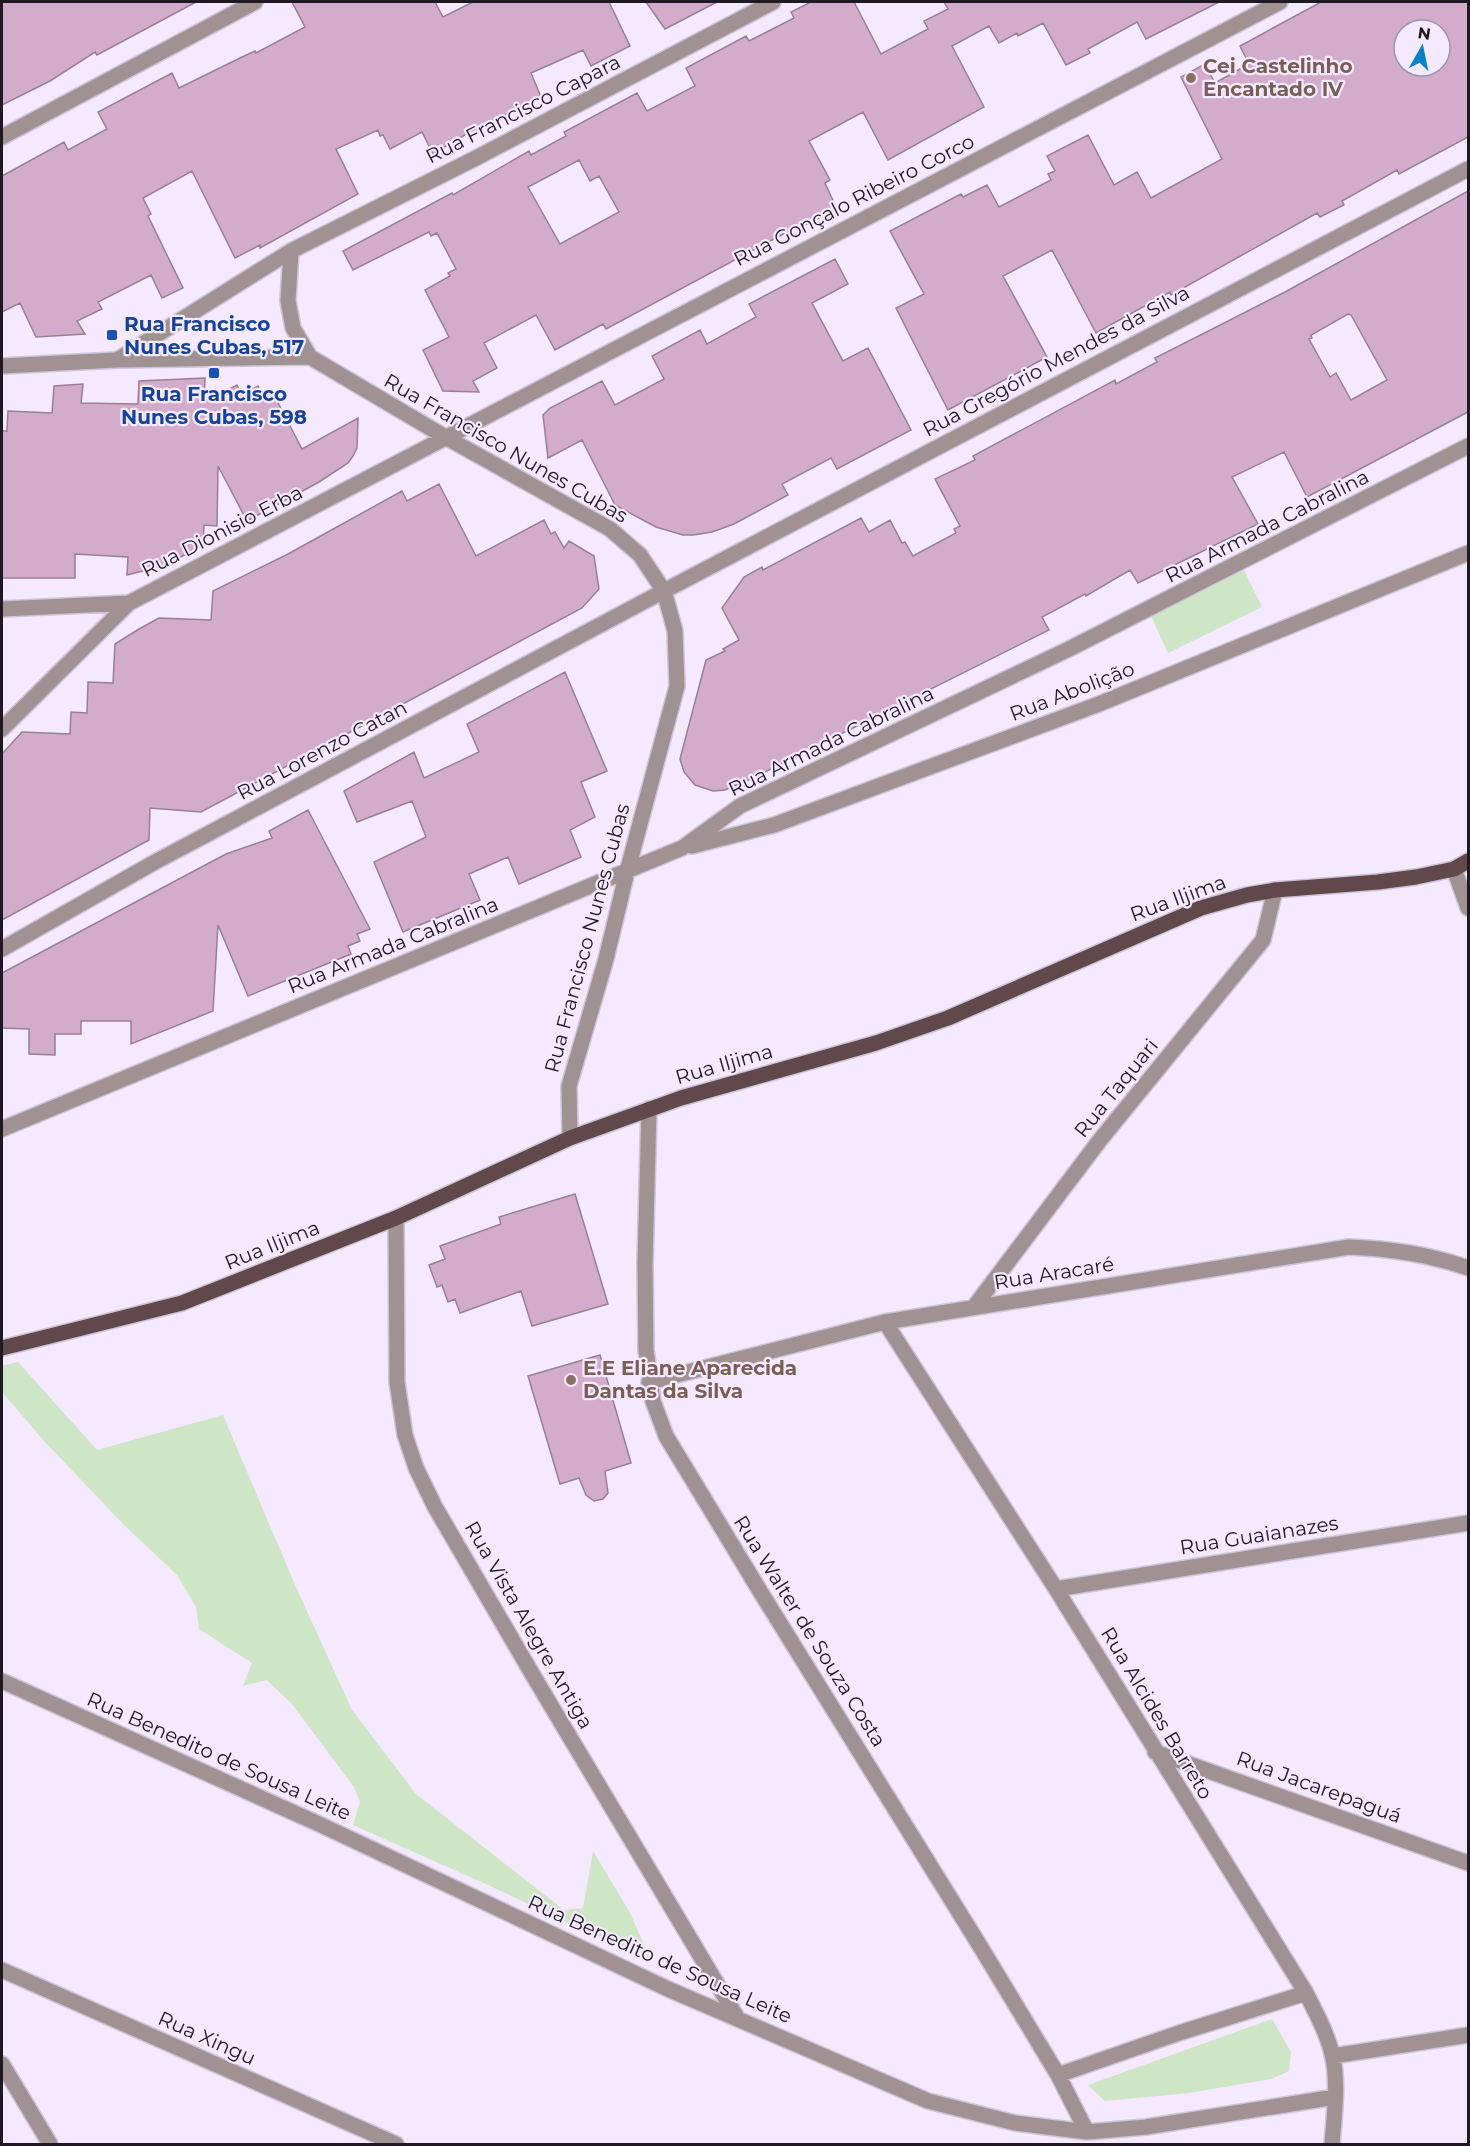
<svg xmlns="http://www.w3.org/2000/svg" width="1470" height="2146" viewBox="0 0 1470 2146" font-family="Montserrat,sans-serif">
  <style>
    .green { fill: #cee5c6 }
    .building { fill: #d4accb; stroke: #988093; stroke-width: 1.5; fill-rule: evenodd }
    .lines { fill: none; stroke-linecap: round; stroke-linejoin: round }
    .minor-casing { stroke: #cdc4d7; stroke-width: 18 }
    .major-casing { stroke: #cdc4d7; stroke-width: 18 }
    .minor { stroke: #a09293; stroke-width: 15 }
    .major { stroke: #60484b; stroke-width: 15 }
    .education-dot { fill: #8d6e63; stroke: #f4e9ff; stroke-width: 2 }
    .transit-dot { fill: #1a4fb4; stroke: #f4e9ff; stroke-width: 2 }
    .labels { text-anchor: middle; dominant-baseline: central; stroke-width: 4.5; stroke-linejoin: round; paint-order: stroke }
    .education-label { font-size: 20px; font-weight: bold; fill: #785e54; stroke: #f4e9ff; text-anchor: start }
    .street-label { font-size: 20px; fill: #1e1923; stroke: #f4e9ff }
    .transit-label { font-size: 20px; font-weight: bold; fill: #164399; stroke: #f4e9ff; text-anchor: start }
  </style>
  <rect width="100%" height="100%" fill="#f4e9ff"/>
  <path class="green" d="M1244,570l18,37 -94,46 -17,-37z
    M18,1362l79,88 126,-35 72,170 57,125 64,84 148,116 19,-2 10,-57 36,60 23,51 -164,-77 -135,-60 7,-23 -6,-15 -62,-83 -25,-24 -24,6 9,-23 -53,-34 -3,-22 -19,-32 -53,-50 -79,-83 -43,-50v-26z
    M1272,2019l19,33 -2,19 -18,8 -82,14 -84,8 -17,-16z"/>
  <path class="building" d="M2,2h194l-99,53 -2,-3 -45,29 -48,24z
    M292,2h143l8,15 30,-15h136l21,44 -39,20 -8,-16 -52,23 10,24 -73,36 -35,21 -11,-22 -32,17 -7,-14 -3,1 -2,-6 -42,19 22,45 -98,54v-3l-25,13 -43,-87 -49,27 8,16 -3,2 35,72 -21,10 -11,-23 -53,27 4,7 -25,12 8,13 -49,3 -16,-34 -18,9v-136l62,-34 4,8 39,-21 -9,-17 74,-39 7,15 61,-30 15,-7 1,2 49,-26z
    M646,2h71l-52,27z
    M811,2h43l27,52 47,-25 -4,-8 24,-12 -4,-7h275l-73,37 -9,-17 -49,27 2,4 -24,12 -23,-42 -25,13 -1,-3 -18,10 -10,-17 -37,20 32,61 -96,53 -25,-48 -54,29 21,39 -5,3 12,26 -34,17 -1,-2 -196,105 -3,-5 -48,26 -19,-35 -52,28 13,25 -24,13 6,11 -36,-1 -20,-41 26,-13 -24,-47 25,-14 -2,-3 8,-4 -19,-36 -6,3 -2,-4 -76,38 -10,-19 109,-58 1,2 76,-44 2,4 35,-19 -2,-4 73,-39 10,18 48,-25 -9,-18 60,-32 3,5 45,-23 -3,-6zM579,160l11,21 9,-5 20,36 -59,32 -32,-57z
    M1321,2h147v135l-69,37 -2,-4 -55,31 2,4 -24,12 -3,-4 -146,82 -1,-3 -74,41 -44,-83 -49,26 44,81 -99,53 -52,-102 28,-14 -34,-63 71,-37 2,3 24,-12 12,22 52,-27 -3,-6 7,-3 -8,-15 41,-21 26,50 23,-13 14,26 71,-39 -41,-82 24,-13 10,19 34,-19 -9,-18zM1404,30h36v36h-36z
    M1468,191v221l-161,85 -23,-45 -52,25 26,47 -120,59 -8,-13 -44,26 -1,-2 -43,23 7,13 -298,149 -26,11 -12,1 -18,-6 -11,-13 -4,-13 26,-99 19,-9 -2,-2 16,-9 -17,-32 22,-31 18,-10 1,3 98,-52 8,14 21,-12 12,23 3,-1 8,14 43,-23 -2,-4 6,-3 -25,-47 40,-19 -2,-4 142,-76 1,4 41,-22 -2,-4 130,-66zM1348,314l3,1 36,65 -36,20 -15,-27 -6,4 -21,-38 3,-1 -1,-3z
    M835,259l13,25 -36,19 31,58 25,-13 43,82 -74,39 -6,-11 -49,26 6,11 -54,29 -22,8 -19,3h-10l-27,-8 -41,-22 -33,-65 -34,18 -5,-43 7,-7 52,-27 13,24 49,-26 -12,-23 48,-26 7,14 49,-27 -7,-13z
    M205,378l-1,24 33,-17 5,10 16,-9 8,16 9,-5 27,52 56,-31 -1,30 -4,8 -5,7 -29,19 -72,39 -29,-55 -1,60 -13,-1 -1,20 -37,20 -39,10 1,-18 -53,-3v24h-73v-147h5l1,-20 44,2 2,-27 29,-2 -2,19 57,1 1,-23z
    M439,484l37,72 68,-36 7,14 4,-2 9,16 5,-7 25,15 5,33 -17,19 -381,204 -51,-4 -1,32 -147,80v-166l20,-22 48,2 1,-22 16,1 1,-31 25,1 2,-39 24,-15 20,-11 52,2 2,-29 75,-37 114,-63 5,10z
    M565,672l42,99 -26,11 14,35 -25,13 11,27 -62,27 -11,-27 -39,17 11,26 -77,32 -29,-70 52,-25 -14,-36 -55,21 -13,-31 70,-39 10,26 55,-26 -12,-28z
    M308,810l62,119 -13,5 3,7 -12,5 3,8 -103,42 -30,-71 -5,86 -82,33v-23h-50v13h-26v21l-26,-1v-25l-27,-1v-55l224,-119 46,-16 -3,-7z
    M575,1194l33,110 -76,22 -11,-35 -61,22 -5,-14 -7,3 -6,-17 -5,2 -8,-22 16,-6 -5,-13 61,-22 -2,-7z
    M600,1355l31,108 -26,8 3,22 -5,6 -9,2 -8,-6 -7,-17 -19,6 -32,-108z"/>
  <g class="lines">
    <defs>
      <path id="minor" d="M2,137l253,-135
        M291,251l-3,50 5,27 17,29
        M117,360l174,-109 185,-93 297,-156
        M2,366l115,-6 193,-3 137,81 163,91 30,26 24,36 11,40 2,55 -50,186 -21,87 -37,127 1,52
        M2,609l127,-6 1151,-601
        M2,729l127,-126
        M692,846l82,-21 325,-121 369,-151
        M1454,869l14,39
        M2,949l153,-87 509,-271 804,-422
        M649,1109l-4,155 1,86 7,51 13,35 97,160 217,350 78,129 29,57
        M2,1129l680,-281 58,-42 329,-157 399,-203
        M396,1218l1,164 8,53 11,33 19,39 99,170 204,342
        M974,1307l126,-167 163,-200 12,-50
        M885,1322l171,267 250,404c10,20 21,40 26,61 7,27 2,63 0,90
        M649,1382l236,-60 464,-75c42,2 79,7 119,21
        M1056,1589l412,-66
        M2,1681l317,143 349,165 260,112 87,22 72,9 59,-5 189,-30
        M1155,1752l313,111
        M2,1970l394,174
        M1333,2056l135,-21
        M2,2064l48,80
        M1058,2075l121,-42 127,-40"/>
      <path id="major" d="M2,1348l180,-45 214,-85 174,-80 111,-40 195,-55 72,-25 253,-110 46,-13 28,-5 103,-8 38,-5 38,-8 14,-8"/>
    </defs>
    <use href="#minor" class="minor-casing"/>
    <use href="#major" class="major-casing"/>
    <use href="#minor" class="minor"/>
    <use href="#major" class="major"/>
  </g>
  <g class="education-dot">
    <circle cx="1191" cy="78" r="6"/>
    <circle cx="571" cy="1380" r="6"/>
  </g>
  <g class="transit-dot">
    <rect x="106" y="329" width="12" height="12" rx="3"/>
    <rect x="208" y="367" width="12" height="12" rx="3"/>
  </g>
  <g class="labels">
    <g class="education-label">
      <text x="1203" y="66">Cei Castelinho<tspan x="1203" dy="23">Encantado IV</tspan></text>
      <text x="583" y="1368">E.E Eliane Aparecida<tspan x="583" dy="23">Dantas da Silva</tspan></text>
    </g>
    <g class="street-label">
      <text transform="translate(523 109) rotate(-27)">Rua Francisco Capara</text>
      <text transform="translate(854 200) rotate(-27)">Rua Gonçalo Ribeiro Corco</text>
      <text transform="translate(1056 361) rotate(-28)">Rua Gregório Mendes da Silva</text>
      <text transform="translate(506 448) rotate(30)">Rua Francisco Nunes Cubas</text>
      <text transform="translate(1267 526) rotate(-27)">Rua Armada Cabralina</text>
      <text transform="translate(222 531) rotate(-27)">Rua Dionisio Erba</text>
      <text transform="translate(1072 691) rotate(-21)">Rua Abolição</text>
      <text transform="translate(831 741) rotate(-26)">Rua Armada Cabralina</text>
      <text transform="translate(322 750) rotate(-28)">Rua Lorenzo Catan</text>
      <text transform="translate(1178 898) rotate(-20)">Rua Iljima</text>
      <text transform="translate(587 938) rotate(-75)">Rua Francisco Nunes Cubas</text>
      <text transform="translate(393 945) rotate(-22)">Rua Armada Cabralina</text>
      <text transform="translate(724 1064) rotate(-16)">Rua Iljima</text>
      <text transform="translate(1116 1088) rotate(-51)">Rua Taquari</text>
      <text transform="translate(272 1245) rotate(-22)">Rua Iljima</text>
      <text transform="translate(1054 1273) rotate(-9)">Rua Aracaré</text>
      <text transform="translate(1259 1535) rotate(-9)">Rua Guaianazes</text>
      <text transform="translate(529 1625) rotate(60)">Rua Vista Alegre Antiga</text>
      <text transform="translate(810 1631) rotate(58)">Rua Walter de Souza Costa</text>
      <text transform="translate(1157 1713) rotate(59)">Rua Alcides Barreto</text>
      <text transform="translate(219 1756) rotate(24)">Rua Benedito de Sousa Leite</text>
      <text transform="translate(1319 1787) rotate(20)">Rua Jacarepaguá</text>
      <text transform="translate(660 1959) rotate(24)">Rua Benedito de Sousa Leite</text>
      <text transform="translate(207 2038) rotate(24)">Rua Xingu</text>
    </g>
    <g class="transit-label">
      <text x="124" y="324">Rua Francisco<tspan x="124" dy="23">Nunes Cubas, 517</tspan></text>
      <text x="214" y="394" text-anchor="middle">Rua Francisco<tspan x="214" dy="23">Nunes Cubas, 598</tspan></text>
    </g>
  </g>
  <rect width="1470" height="2146" fill="none" stroke="#1e1923" stroke-width="6"/>
  <g transform="translate(1422 48) rotate(9)"><circle r="28" fill="#f4e9ff" stroke="#9e96a7" stroke-width="1.5"/>
  <path d="M0-4.5L10 22L0 15L-10 22Z" fill="#0583cb"/>
  <text y="-9" font-size="16" font-weight="bold" text-anchor="middle" fill="#1e1923">N</text>
  </g>
</svg>
